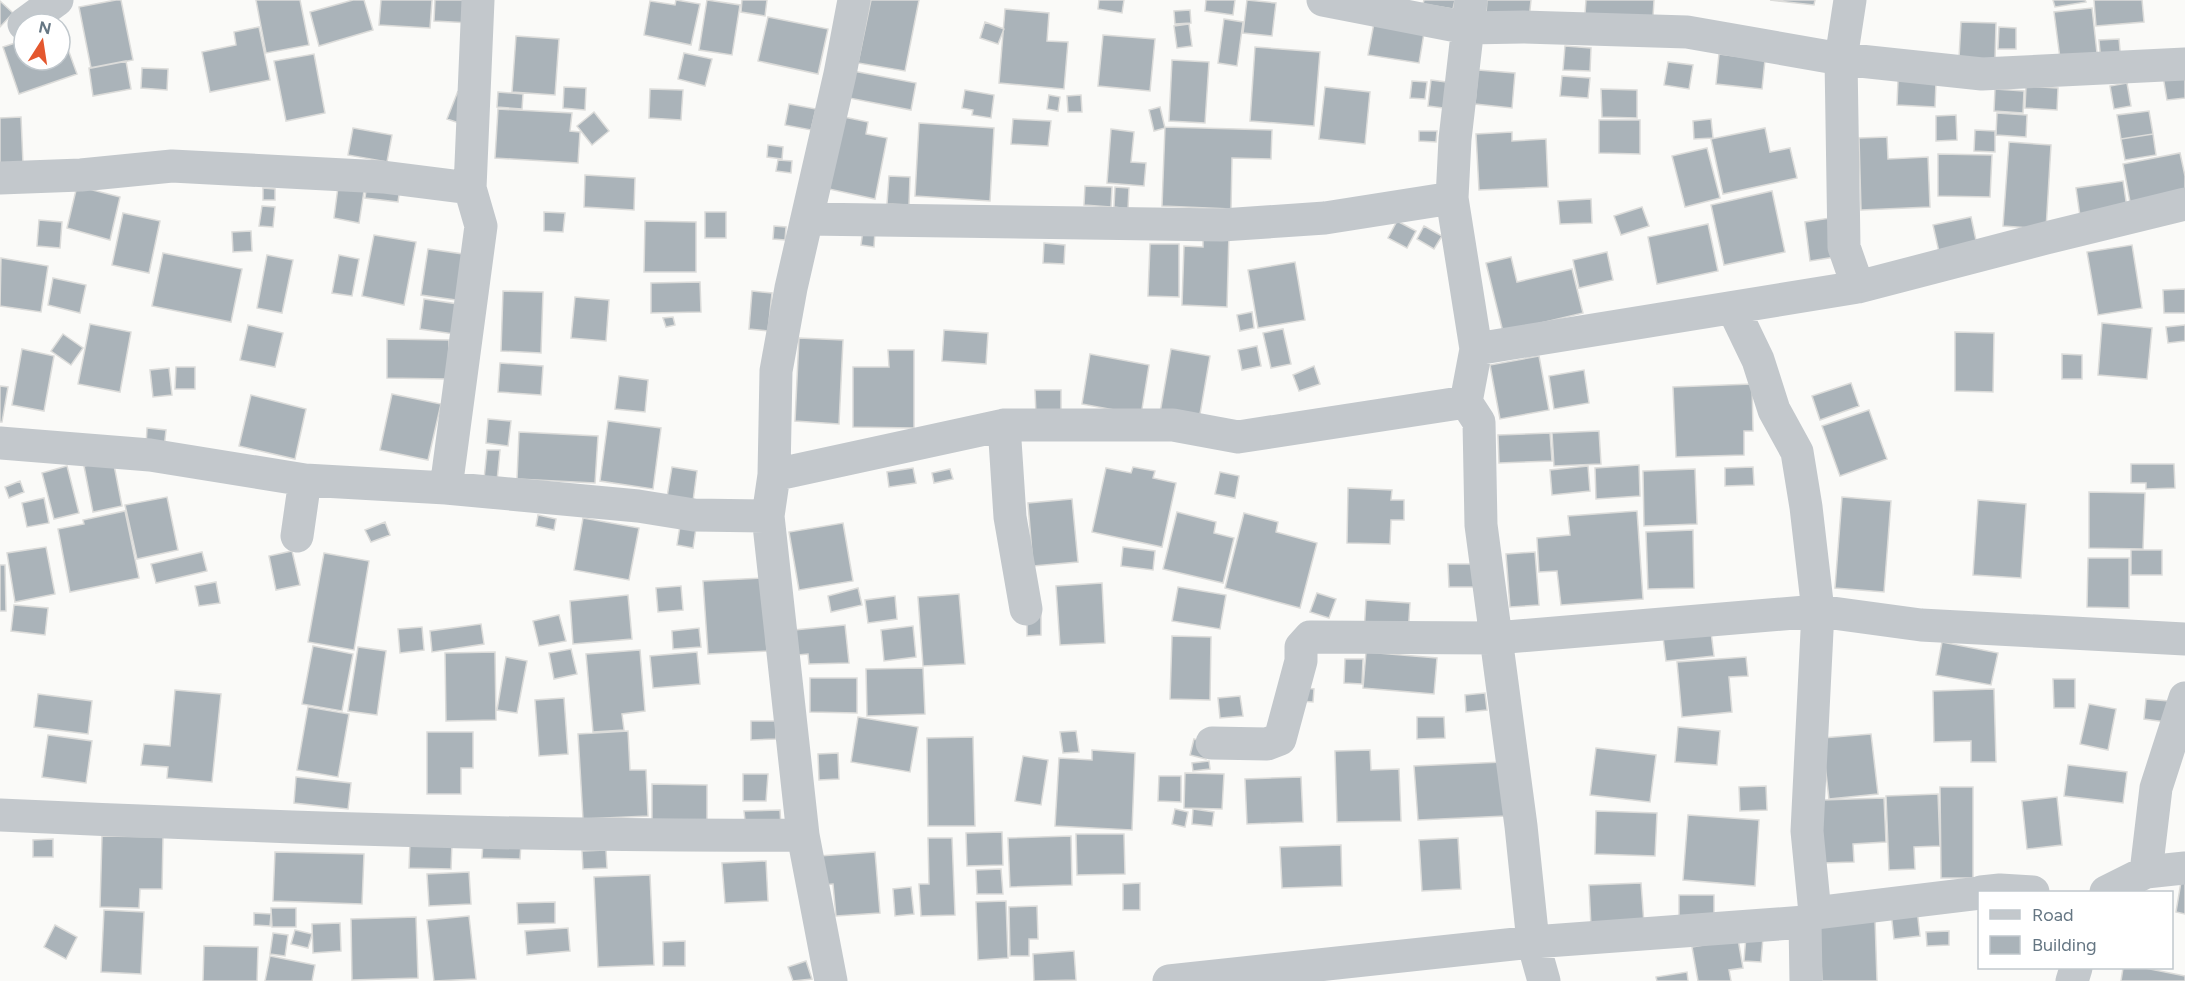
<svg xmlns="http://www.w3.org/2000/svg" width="2185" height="981" viewBox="0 0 2185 981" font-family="Figtree,sans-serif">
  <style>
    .building { fill: #aab3b9; stroke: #dcdcda; stroke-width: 1.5 }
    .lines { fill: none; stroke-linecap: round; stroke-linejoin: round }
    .street { stroke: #c3c8cc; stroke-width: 33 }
  </style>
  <rect width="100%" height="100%" fill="#fafaf8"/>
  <path class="building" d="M116,0h5l12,60 -42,8 -12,-61z
    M256,0h44l9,45 -43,8z
    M353,0h11l9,30 -54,16 -9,-34z
    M381,0h51l-2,28 -51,-3z
    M435,0h37l-1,23 -37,-2z
    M676,0l24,4 -9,41 -47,-10 6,-34 25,4z
    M707,0l33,5 -8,50 -33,-5z
    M742,0h25l-2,16 -24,-4z
    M871,0h48l-14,71 -47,-8z
    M1099,0h25l-2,13 -24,-4z
    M1206,0h29l-2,15 -28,-4z
    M1247,0l29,3 -4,33 -29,-3z
    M1424,0h31l-2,9 -30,-5z
    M1487,0h44l-2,20 -43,-6z
    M1586,0h68l-1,17 -68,-3z
    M1770,0h45l-1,5z
    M2053,0h32l1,2 -31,5z
    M2094,0h48l2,22 -48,4z
    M0,1l13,12 -13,14z
    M2092,8l6,54 -37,4 -7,-54z
    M1005,9l44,4 -2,28 21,1 -4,47 -65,-6z
    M1190,10l1,13 -16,1 -1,-13z
    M1376,12l50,9 -7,42 -51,-8z
    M768,17l60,12 -10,45 -60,-13z
    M1224,19l19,3 -6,44 -19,-3z
    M985,22l19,7 -6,15 -18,-6z
    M1961,22l35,1 -1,37 -36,-2z
    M1189,24l3,22 -15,2 -3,-22z
    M60,27l17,47 -58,20 -16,-47 21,-7v20h36z
    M259,27l11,53 -60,12 -8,-40 34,-7 -2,-13z
    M1999,27l17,1v21h-18z
    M1103,35l52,4 -5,52 -52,-5z
    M516,36l43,3 -4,56 -43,-3z
    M2119,39l2,22 -20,2 -2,-23z
    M1565,46l26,2 -1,23 -27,-1z
    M1255,47l65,5 -6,74 -64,-5z
    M684,53l28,6 -7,27 -27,-7z
    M314,54l11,59 -39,8 -12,-60z
    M1719,54l46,6 -3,29 -46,-5z
    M1172,60l37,2 -4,61 -36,-2z
    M126,61l5,28 -38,7 -4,-28z
    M1668,62l25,3 -4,24 -25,-4z
    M142,68l26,1 -1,21 -26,-2z
    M1478,70l37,3 -3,35 -37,-4z
    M853,71l63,12 -5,27 -62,-12z
    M2185,72v26l-18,2 -4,-24z
    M1562,76l28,2 -2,20 -28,-2z
    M1431,80l23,3 -3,26 -23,-3z
    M1898,80l38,2 -1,25 -38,-2z
    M1412,81l15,1 -2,17 -15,-1z
    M2127,83l4,23 -17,3 -4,-23z
    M2026,86l32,2 -1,22 -32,-2z
    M564,87l22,1 -1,22 -22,-2z
    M1325,87l45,5 -5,52 -46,-5z
    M650,89l33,1 -2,30 -32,-2z
    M1601,89l36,1v28l-35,-1z
    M1995,89l29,2 -1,22 -29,-2z
    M965,90l29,5 -3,23 -19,-3 1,-5 -11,-2z
    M458,91l4,33 -15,-5z
    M498,92l25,2 -1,15 -25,-2z
    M1049,95l11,2 -2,14 -11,-2z
    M1081,95l1,17h-14l-1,-16z
    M789,104l27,5 -5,21 -26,-5z
    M1160,107l5,21 -11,3 -5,-21z
    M498,109l74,4 -2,18 10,1 -2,31 -83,-5z
    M2149,111l4,23 -32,5 -4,-24z
    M594,112l15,19 -17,14 -15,-19z
    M1997,113l30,2 -1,22 -30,-2z
    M1956,115l1,25 -21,1v-25z
    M21,117l2,47h-23v-46z
    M844,117l24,5 -2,12 21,4 -12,61 -46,-10z
    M1013,119l38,2 -3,25 -37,-2z
    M1711,119l2,19 -19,1 -1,-18z
    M1599,120h41v34l-41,-1z
    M919,123l75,5 -4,73 -75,-5z
    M1165,127l107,3 -1,29 -39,-1 -1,51 -69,-3z
    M353,128l39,7 -5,27 -39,-7z
    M1765,128l5,24 20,-4 7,30 -74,16 -12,-55z
    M1111,129l23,3 -3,30 15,1 -2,23 -37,-3z
    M1975,130l20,1v21l-21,-1z
    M1419,131h18l-1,11 -17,-1z
    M1512,132v9l34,-2 2,48 -69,3 -3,-56z
    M2153,134l3,21 -31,5 -4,-21z
    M1887,137l1,22 40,-2 2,50 -69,3 -2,-72z
    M2009,142l42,3 -5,84 -43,-3z
    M768,145l15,2 -1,12 -15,-2z
    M1707,148l13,50 -35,9 -13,-51z
    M2180,153l5,23v16l-55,10 -7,-38z
    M1938,154l54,1 -2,42 -52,-1z
    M778,160l14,1 -1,12 -15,-2z
    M585,175l50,3 -1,32 -50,-3z
    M889,176l21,1 -1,28 -22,-1z
    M2123,181l4,27 -47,8 -4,-28z
    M367,183l33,4 -2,15 -33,-4z
    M77,186l43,11 -10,43 -43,-12z
    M1085,186l27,1 -1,20 -27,-2z
    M338,187l26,4 -5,32 -25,-5z
    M1115,187l14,1 -1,21 -14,-2z
    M263,188l12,1v11h-12z
    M1772,191l13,61 -61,13 -13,-60z
    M1591,199l1,24 -32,1 -2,-23z
    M262,206l13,1 -2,20 -14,-1z
    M1642,207l7,19 -28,9 -7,-19z
    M544,212l21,1 -2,19 -19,-1z
    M705,212h21v26h-21z
    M123,213l37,8 -11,52 -37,-8z
    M1971,217l6,28 -38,7 -6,-27z
    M1830,218l5,39 -25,4 -5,-39z
    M39,220l23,2 -2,26 -23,-2z
    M645,221l51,1v50h-52z
    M1397,221l19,10 -9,17 -19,-10z
    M1708,224l10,47 -61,13 -9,-47z
    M774,226l12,1 -1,13 -12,-1z
    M1424,226l18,10 -8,13 -17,-10z
    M863,230l12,1 -1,16 -13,-2z
    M251,231l1,20 -19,1 -1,-20z
    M1203,231l26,1 -2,75 -45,-2 2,-59 19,1z
    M374,235l42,7 -12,63 -42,-9z
    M1044,243l21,2 -1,19 -21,-1z
    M1150,244h29v53l-31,-1z
    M2132,245l10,63 -44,7 -11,-63z
    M428,249l42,6 -7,46 -42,-6z
    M1607,252l6,28 -34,8 -6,-28z
    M163,253l79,16 -11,53 -79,-16z
    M267,255l26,5 -11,53 -25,-5z
    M339,255l20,4 -7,37 -20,-3z
    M1511,257l6,25 55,-13 11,44 -80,19 -17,-69z
    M1,258l47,8 -7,46 -41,-6z
    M1295,262l10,58 -47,8 -10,-58z
    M53,278l33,7 -6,28 -32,-8z
    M700,282l1,30 -50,1v-30z
    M2185,289v24h-21l-1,-23z
    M503,291l40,1 -2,61 -40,-2z
    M752,291l20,2 -4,38 -19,-2z
    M575,297l34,3 -3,41 -35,-3z
    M424,299l34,5 -4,30 -34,-5z
    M1252,312l2,16 -14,3 -3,-16z
    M673,317l2,8 -9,2 -3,-9z
    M2102,323l50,5 -5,51 -49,-4z
    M90,324l41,8 -11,60 -42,-8z
    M248,325l35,8 -8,34 -35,-7z
    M2185,325v16l-17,2 -2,-16z
    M1283,329l8,35 -20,4 -8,-35z
    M944,330l44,3 -2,31 -44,-3z
    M1955,332l39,1 -1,59 -38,-1z
    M63,334l20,14 -12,17 -20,-14z
    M799,338l44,2 -4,84 -44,-3z
    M387,339l62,1 -1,39 -61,-1z
    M1257,346l4,20 -19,4 -4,-20z
    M22,349l32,7 -10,55 -32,-6z
    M1171,349l39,7 -11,64 -39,-7z
    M888,350h26v78l-61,-1v-60h36z
    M1090,354l59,11 -8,50 -59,-11z
    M2062,354l20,1v24h-20z
    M1539,356l10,54 -49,9 -10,-54z
    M500,363l43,3 -2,29 -43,-3z
    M1314,366l6,18 -21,7 -6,-16z
    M176,367h19v22h-20z
    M169,368l3,27 -19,2 -3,-27z
    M1584,370l5,33 -35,6 -5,-33z
    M619,376l29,4 -3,32 -30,-3z
    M1851,383l8,23 -39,14 -8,-24z
    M1752,384l1,47h-9v24l-68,2 -3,-70z
    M0,386l8,1 -6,35h-2z
    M1035,390h26v24l-25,1z
    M392,394l49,10 -13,56 -48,-10z
    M251,395l55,14 -11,50 -56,-13z
    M1869,410l18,49 -47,17 -18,-50z
    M488,419l23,2 -3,25 -22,-3z
    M608,421l53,7 -8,61 -53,-8z
    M147,428l19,2 -2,19 -18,-2z
    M1599,431l2,33 -47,2 -2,-33z
    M519,432l79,4 -3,47 -78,-4z
    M1550,433l2,28 -53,2 -1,-28z
    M487,450h13l-3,31 -13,-2z
    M113,460l9,46 -29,6 -9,-46z
    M2131,464h43l1,24 -29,1v-6h-15z
    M1639,465l1,31 -44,3 -1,-31z
    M67,466l12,47 -25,6 -12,-46z
    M1588,466l2,25 -38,4 -2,-25z
    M672,467l25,4 -4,30 -26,-4z
    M1133,467l22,4 -2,7 23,5 -14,64 -70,-15 14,-64 25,5z
    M1753,467l1,18 -29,1v-18z
    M913,468l3,15 -27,4 -2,-15z
    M950,469l3,10 -19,4 -2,-10z
    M1695,469l2,55 -53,2 -1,-55z
    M1220,472l19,4 -4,22 -20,-4z
    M20,481l4,11 -15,6 -4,-11z
    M1348,488l44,2 -1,10h13v20h-13l-1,24 -43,-1z
    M2089,492l56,1 -2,56 -54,-1z
    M167,497l11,53 -41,9 -12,-54z
    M1842,497l49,4 -7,91 -49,-4z
    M44,498l5,25 -22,4 -5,-24z
    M1072,499l6,63 -45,4 -5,-63z
    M1978,500l48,4 -5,74 -48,-3z
    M125,511l14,67 -69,14 -12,-63 26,-5 -1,-4z
    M1637,511l6,88 -82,6 -4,-34 -18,1 -2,-34 33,-3 -2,-19z
    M1177,512l39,10 -2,11 20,5 -11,45 -60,-14z
    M1244,513l34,9 -2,10 41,11 -17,65 -75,-20z
    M538,515l18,4 -2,11 -18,-4z
    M583,518l56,10 -10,52 -55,-10z
    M385,522l5,13 -19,7 -6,-12z
    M843,523l10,58 -54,9 -10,-58z
    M680,526l16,2 -3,20 -16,-3z
    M1693,530l1,58 -46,1 -2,-57z
    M46,547l9,47 -40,8 -8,-49z
    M1123,547l32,4 -2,19 -32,-4z
    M2131,550h31v25h-31z
    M292,551l8,34 -24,5 -7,-34z
    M202,552l5,19 -51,12 -5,-19z
    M1535,552l4,53 -29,2 -4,-53z
    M324,553l45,8 -15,89 -46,-8z
    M2088,558h41v50l-42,-1z
    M1448,564h25l1,23h-25z
    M0,565h5l1,46h-6z
    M763,578l4,73 -59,3 -5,-73z
    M216,582l4,21 -21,3 -4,-20z
    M1102,583l3,60 -45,2 -4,-59z
    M681,586l2,24 -25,2 -2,-24z
    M1178,587l48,8 -6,34 -48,-8z
    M858,588l4,17 -31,7 -3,-16z
    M1317,593l19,6 -7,19 -19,-6z
    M959,594l6,70 -42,2 -5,-69z
    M628,595l4,44 -59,5 -3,-43z
    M895,596l2,23 -29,4 -3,-23z
    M1366,600l44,3 -2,32 -44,-2z
    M14,605l34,3 -3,27 -34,-4z
    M1041,612v23l-14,1v-23z
    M559,615l7,26 -27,5 -6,-25z
    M481,624l3,20 -52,8 -2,-21z
    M845,625l4,38 -40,1 -1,-10 -11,1 -3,-25z
    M913,626l3,31 -32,4 -3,-31z
    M422,627l2,23 -24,3 -2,-24z
    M699,628l2,19 -28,2 -1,-18z
    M1711,632l3,24 -48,5 -3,-24z
    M1172,636l39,1 -1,63 -40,-1z
    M1942,642l56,11 -7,32 -55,-10z
    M313,646l40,8 -11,57 -40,-7z
    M358,647l28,4 -9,64 -29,-4z
    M571,649l6,25 -23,5 -5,-26z
    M640,650l5,61 -23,3 2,16 -31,2 -7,-78z
    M495,652l1,68 -50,1 -1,-68z
    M697,652l3,32 -47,4 -3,-32z
    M1366,652l71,6 -3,36 -71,-6z
    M506,657l21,4 -10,52 -20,-3z
    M1746,657l2,19 -19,1 3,35 -50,5 -5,-55z
    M1345,659h18l-1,25 -18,-1z
    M923,668l2,46 -58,2 -1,-47z
    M810,678h47v35l-47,-1z
    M2053,679h22v29h-21z
    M1299,687l15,2 -1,13 -15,-1z
    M1994,689l2,73h-25v-21l-37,1 -1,-51z
    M175,690l46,4 -9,88 -45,-4 1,-11 -27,-2 3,-21 26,2z
    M1485,693l2,17 -21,2 -1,-17z
    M38,694l54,7 -4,33 -54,-7z
    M1240,696l3,20 -23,2 -2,-20z
    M564,698l4,56 -29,2 -4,-56z
    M2146,699l23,2 -3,21 -22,-3z
    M2089,704l27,5 -8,41 -28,-6z
    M308,707l41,7 -11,63 -41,-7z
    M858,717l60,10 -8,45 -59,-10z
    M1417,717h27l1,21 -28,1z
    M751,721h25v18l-25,1z
    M1678,727l42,4 -3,34 -42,-3z
    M628,731l2,39h16l2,46 -65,3 -5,-85z
    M1076,731l3,21 -16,1 -3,-21z
    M427,732h46v36h-12v26h-34z
    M1871,734l7,60 -49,5 -7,-61z
    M48,735l44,6 -6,42 -44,-6z
    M973,737l2,89h-47l-1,-88z
    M1194,739l15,4 -3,16 -16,-4z
    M1596,748l60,7 -6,47 -60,-7z
    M1092,750l43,3 -3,77 -77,-4 4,-68 33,2z
    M1370,750l1,20 28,-1 2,52 -64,1 -2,-71z
    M838,753l1,26 -20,1 -1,-26z
    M1023,756l25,4 -7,45 -26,-4z
    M1209,761l1,8 -17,2 -1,-8z
    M1503,762l3,54 -88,4 -4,-54z
    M2068,765l59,7 -4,31 -59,-7z
    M1185,773l39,1 -2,35 -38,-1z
    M743,774h25l-2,27h-23z
    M1159,776h22v26l-23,-1z
    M296,777l55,6 -3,26 -54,-6z
    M1301,777l2,45 -56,2 -2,-45z
    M652,784l55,1v36h-55z
    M1766,786l1,24 -27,1 -1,-24z
    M1940,787h33v91h-32z
    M1938,794l2,52 -26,1 1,22 -26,1 -3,-74z
    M2057,797l5,48 -35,4 -5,-48z
    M1884,798l2,44 -33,2 1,18 -31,1 -2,-63z
    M1175,809l13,3 -3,15 -13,-3z
    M1193,809l21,3 -2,14 -20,-2z
    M780,810l1,18 -35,2 -2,-19z
    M1596,811l61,2 -2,43 -60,-2z
    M1688,815l71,5 -4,66 -72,-6z
    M1002,832l1,33 -36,1 -1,-33z
    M1076,834h48l1,40 -48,1z
    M102,836l61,1 -1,52h-22l-1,19 -39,-1z
    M1071,836l1,49 -62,2 -2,-49z
    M928,838h24l3,77 -34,1 -2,-32h10z
    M1458,838l3,51 -39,2 -3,-51z
    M53,839v18h-20v-17z
    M410,842l42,1 -1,26 -42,-1z
    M483,842l38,1 -1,16 -38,-1z
    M1341,845l1,41 -60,2 -2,-41z
    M606,850l1,18 -24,1 -1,-18z
    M275,852l89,2 -2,50 -89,-3z
    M875,852l5,61 -44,3 -3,-32 -12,1 -2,-29z
    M766,861l2,40 -43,2 -3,-40z
    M1001,869l2,25h-26l-1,-24z
    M469,872l2,32 -42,2 -2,-32z
    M650,875l4,90 -56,2 -4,-90z
    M2181,882l4,1v31l-9,-2z
    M1140,883v27h-17v-26z
    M1641,883l3,41 -53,3 -2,-42z
    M911,887l3,27 -19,2 -2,-27z
    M1679,895h35v21h-35z
    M1006,901l2,57 -30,2 -2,-58z
    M555,902v21l-37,1 -1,-21z
    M1037,906l1,33h-9v17h-19l-1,-49z
    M271,908h25v19h-24z
    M1917,909l3,27 -26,3 -3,-27z
    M104,910l40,2 -3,62 -40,-2z
    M254,913l17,1 -1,12 -16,-1z
    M469,916l7,63 -42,2 -7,-61z
    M416,917l2,61 -66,2 -1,-61z
    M1875,919l2,62h-55l-3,-60z
    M340,923l1,28 -28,2 -1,-29z
    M55,925l22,12 -11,22 -22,-12z
    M568,928l2,23 -43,4 -2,-24z
    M295,930l17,4 -4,14 -17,-4z
    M1949,931v14l-22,1 -1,-14z
    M273,933l15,2 -3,21 -15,-2z
    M1746,936l17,1 -2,25 -17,-1z
    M1738,939l5,29 -14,2 2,11h-33l-6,-34z
    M685,941v25h-22v-24z
    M204,946l54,1 -1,34h-54z
    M1074,951l2,29 -42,1 -1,-27z
    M270,956l45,9 -3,16h-47z
    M806,961l6,18 -19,2 -5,-14z
    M2123,968h22l40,8v5h-64z
    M1687,972l1,9h-31l-1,-4z"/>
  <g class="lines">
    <path class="street" d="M1323,0l144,28 56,-1 164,5 154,27 141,15 203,-10
      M1850,0l-9,59 3,188 14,40
      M24,24l33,-24
      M0,178l81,-3 91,-9 211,11 87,11
      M807,219l415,6 103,-7 127,-20
      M1733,308l25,52 16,50 23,42 9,55 12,104 -11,220 8,82
      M1476,349l382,-62 188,-49 139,-34
      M1466,402l13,20 2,103 40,301 12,116 11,39
      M1004,425l6,92 16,92
      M0,443l150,12 155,25 141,8 192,18 56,9 74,1
      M774,475l230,-50h169l65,12 228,-35 10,-53 -24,-151 3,-59 16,-139
      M446,488l35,-262 -11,-38 8,-188
      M297,536l8,-56
      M1212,743l55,1 13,-5 21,-78v-14l9,-10 185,1 323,-27 103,14 264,14
      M0,815c267,12 535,22 803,20
      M2146,872l10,-84 29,-90
      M1981,892l19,-2 33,2
      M2106,892l40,-20 39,-4
      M831,981l-28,-146 -35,-319 6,-41 2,-104 15,-83 49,-214 14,-74
      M1169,981l364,-39 272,-20
      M1806,981l-1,-59 10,-9 165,-20
      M2072,981l4,-13"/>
  </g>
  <rect x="1978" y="891" width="195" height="78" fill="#ffffff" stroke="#c1c8cd" stroke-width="1.5"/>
  <rect x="1990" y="910" width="30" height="9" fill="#c3c8cc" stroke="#c1c8cd" stroke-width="1.5"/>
  <text x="2032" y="921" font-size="18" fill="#657683">Road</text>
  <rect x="1990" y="936" width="30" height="18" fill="#aab3b9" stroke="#c1c8cd" stroke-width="1.5"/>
  <text x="2032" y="951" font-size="18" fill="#657683">Building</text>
  <g transform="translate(42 42) rotate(12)"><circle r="28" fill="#ffffff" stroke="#c1c8cd" stroke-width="1.5"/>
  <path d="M0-4.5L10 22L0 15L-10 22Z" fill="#e4572e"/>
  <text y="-9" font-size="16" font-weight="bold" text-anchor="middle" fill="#657683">N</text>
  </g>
</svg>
